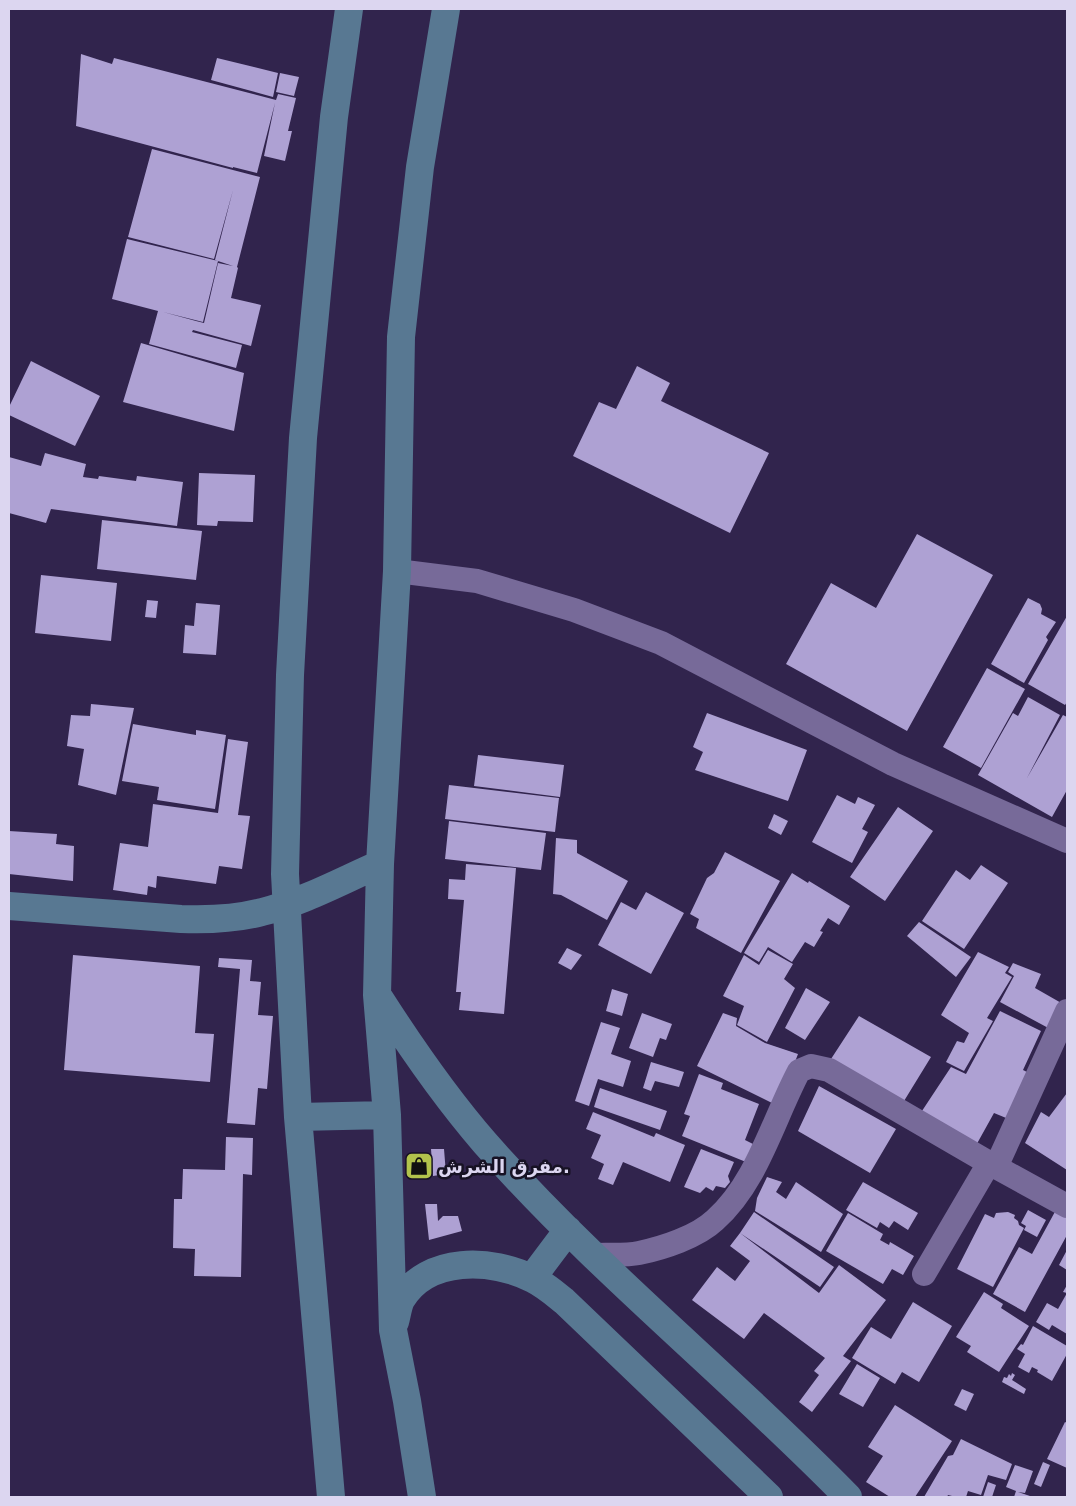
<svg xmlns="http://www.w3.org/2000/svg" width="1076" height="1506" viewBox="0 0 1076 1506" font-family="'DejaVu Sans',Cairo,sans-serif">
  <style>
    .building { fill: #aea1d3 }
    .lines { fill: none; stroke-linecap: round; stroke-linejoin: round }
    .street { stroke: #776a99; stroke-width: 24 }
    .secondary { stroke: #587892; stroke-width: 28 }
    .labels { text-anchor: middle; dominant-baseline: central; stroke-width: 5; stroke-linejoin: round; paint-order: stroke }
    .poi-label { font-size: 18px; font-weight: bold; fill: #dcd6f0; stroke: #171224; text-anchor: start }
  </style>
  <rect width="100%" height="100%" fill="#31244d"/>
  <path class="building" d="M81,54l31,10 2,-6 162,42 2,-6 18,4 -8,33h4l-7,30 -21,-5 11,-53 -18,70 -24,-6v1l-157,-42z
    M217,58l61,15 -5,24 -62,-17z
    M280,73l19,4 -5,19 -18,-4z
    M152,149l108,28 -23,90 1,1 -7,30 30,7 -10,41 -58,-16 -1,2 50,13 -6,23 -87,-24 9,-33 -46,-12 15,-60 91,22 -15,61 -40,-10 33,9 8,2 14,-60 15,3 -18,-6 18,-70 -19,69 -86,-22z
    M141,343l103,30 -10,58 -111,-29z
    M31,361l69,35 -25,50 -66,-31v-8z
    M637,366l33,17 -9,18 108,52 -39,80 -157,-77 26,-54 17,7z
    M45,453l41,11 -3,13 15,2 1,-3 37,5 1,-5 46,6 -6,44 -126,-17 -5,14 -37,-10v-56l32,9z
    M199,473l56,2 -2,47 -35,-1 -1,5 -20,-1z
    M102,520l100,11 -6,49 -99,-11z
    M917,534l76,41 -86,156 -121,-67 45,-81 45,25z
    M41,575l76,8 -6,58 -76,-8z
    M1028,598l12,6 2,5 -1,5 15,8 -10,15 2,3 -24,43 -33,-19z
    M147,600l11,1 -2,17 -11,-1z
    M196,603l24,2 -4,50 -33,-2 2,-28 9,1z
    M1067,616v86l-2,3 -37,-21z
    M987,668l38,21 -44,79 -38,-21z
    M1028,697l32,18 -33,63 36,-63 4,2v73l-15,27 -74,-42 35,-62 5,3z
    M91,704l43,4 -18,87 -38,-10 6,-36 -17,-3 4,-31 19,1z
    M707,713l100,37 -19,51 -93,-31 8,-18 -10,-5z
    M133,724l63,11v-5l30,5 -11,74 -58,-9 2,-13 -37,-6z
    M228,739l20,3 -10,73 12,1 -8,53 -23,-3 -3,18 -59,-8 -1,12 -8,-2 -1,9 -34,-5 7,-47 28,4 5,-43 65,9z
    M478,755l86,10 -4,32 -86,-11z
    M449,785l110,13 -4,34 -110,-13z
    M837,795l18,9 3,-7 17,8 -13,24 6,3 -16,31 -40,-21z
    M898,807l35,24 -48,70 -35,-24z
    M774,814l14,7 -7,14 -13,-7z
    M449,821l97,12 -5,37 -96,-11z
    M9,831l48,3 -1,10 18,2 -1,35 -64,-7z
    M556,838l21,2v13l51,28 -21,39 -46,-25 -8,-1z
    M725,852l55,29 -39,72 -45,-25 3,-9 -9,-5 17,-36 7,-5z
    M466,864l50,4 -12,146 -45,-4 2,-18h-5l8,-92 -16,-1 1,-20 16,1z
    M981,865l27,18 -44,66 -42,-28 34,-51 14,10z
    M792,873l16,10 1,-2 41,25 -11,19 -11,-7 -8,13 3,1 -9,15 -9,-5 -13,20 -24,-15 -9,15 -15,-9z
    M646,892l38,21 -33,61 -53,-29 23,-43 15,8z
    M919,922l52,35 -15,20 -49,-41z
    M567,948l15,7 -11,15 -13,-7z
    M768,950l25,14 -9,15 11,9 -28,54 -30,-17 7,-19 -21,-10 21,-41 15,10z
    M978,952l31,15 -4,6 7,4 -25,41 6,3 -29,50 -18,-9 11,-21 7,2 5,-10 -28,-18z
    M73,955l127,11 -5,67 19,1 -4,48 -146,-12z
    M219,958l33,2 -2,21 11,1 -3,33 15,1 -6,73 -9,-1 -3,37 -28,-2 13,-154 -22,-2z
    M1013,963l28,11 -6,14 28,16 -11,26 -52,-28 14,-26 -6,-4z
    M806,988l24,14 -25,38 -20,-12z
    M612,989l16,5 -6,22 -16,-5z
    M1000,1011l41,20 -18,39 8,4 -20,46 -17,-7 -20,36 -56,-32 33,-50 15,7z
    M642,1013l30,11 -6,16 -6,-2 -7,19 -24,-9z
    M723,1013l14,5 -1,8 29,17 33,11 -20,52 -81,-40z
    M859,1016l72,41 -27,44 -73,-42z
    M601,1022l19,6 -9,26 20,7 -8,26 -25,-8 -9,27 -14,-5z
    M651,1062l33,10 -5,15 -24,-6 -4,10 -8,-3z
    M699,1074l24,9 -2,6 38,15 -14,36 8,4 -7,18 -64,-26 8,-20 -6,-2z
    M819,1086l77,43 -26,44 -72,-42z
    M600,1088l67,23 -7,19 -66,-23z
    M1067,1093v77l-42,-27 16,-31 8,5z
    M593,1112l61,25 2,-4 29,12 -15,37 -47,-20 -10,23 -15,-6 6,-15 -13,-6 10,-23 -15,-6z
    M226,1137l27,1 -1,37 -9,-1 -2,103 -47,-1 1,-27 -22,-1 1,-49h8l1,-30 42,1z
    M431,1149h13l2,25 -13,2z
    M701,1149l33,13 -6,14 2,6 -5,6 -9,-2 -3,5 -7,-4 -6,6 -16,-6z
    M767,1177l15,5 -6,10 10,7 10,-17 47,32 -22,38 -66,-41 2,-13z
    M863,1182l55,31 -10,17 -14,-9 -5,7 -9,-6 -3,6 -31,-18z
    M425,1204h12l1,17 5,-5h15l4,15 -33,9z
    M1057,1208l10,5v22l-42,77 -32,-18 26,-47 13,7z
    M1028,1210l18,10 -9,17 -13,-7 2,-4 -5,-3z
    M754,1212l80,55 -14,20 -80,-54z
    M1008,1212l7,3 -1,3 4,3 1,4 5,3 -31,59 -36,-18 28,-55 9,4 2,-5z
    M848,1213l35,21 -3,6 9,5 1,-3 24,14 -11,19 -11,-6 -9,15 -57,-33z
    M740,1233l79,60 20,-28 47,35 -43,56 8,5 -39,51 -13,-10 20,-27 -5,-4 11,-13 -61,-45 -20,26 -52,-39 25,-33 18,14 15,-20 -20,-15z
    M1067,1250v20l-8,-5z
    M1067,1285v49l-15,-9 -3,5 -13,-8 11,-19 11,6 9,-16 -4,-1z
    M984,1292l19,12 -2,4 28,18 -30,46 -32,-20 4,-6 -15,-9z
    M913,1302l39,24 -33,56 -17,-10 -7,12 -43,-26 19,-31 20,12z
    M1033,1326l34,20v8l-15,27 -15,-9 1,-2 -6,-3 -3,6 -11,-6 7,-13 -8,-5 4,-5 2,1z
    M857,1364l23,14 -17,29 -24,-13z
    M1012,1373l3,2 -3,5 14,9 -2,5 -22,-12 2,-5 3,1 2,-4 2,2z
    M962,1389l12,5 -8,17 -12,-6z
    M895,1405l57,36 -37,56h-25l-24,-15 17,-26 -15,-9z
    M1065,1422l2,1v45l-20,-9z
    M961,1439l51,25 -6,16 -18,-5 -7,20 -13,-4 -2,6h-10l-8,-2 -1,2h-23l24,-41 5,-1z
    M1043,1462l7,3 -9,22 -7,-3z
    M1015,1465l18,6 -8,22 -7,-1 15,5h-19l2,-6 -10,-4z
    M988,1482l8,3 -4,12h-9z"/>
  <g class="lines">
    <path class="street" d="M397,571l80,10 97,29 87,33 232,121 174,77
      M1067,1011l-71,156 71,39
      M593,1255c14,-1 31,1 46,-2 24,-5 58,-16 76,-33 42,-37 58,-100 84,-149l12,-5 18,4 167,97
      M924,1274l65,-111"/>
    <path class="secondary" d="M9,906l172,13c27,1 55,0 81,-7 41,-10 79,-31 118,-48
      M380,999c32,50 66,99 105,144 112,127 245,233 363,354
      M298,1117l89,-2
      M532,1278l36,-48
      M395,1322c2,-7 3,-16 6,-22 26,-44 91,-42 132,-21 12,6 21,14 31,22l205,196
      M331,1497l-33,-380 -13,-243 5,-199 13,-237 31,-321 15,-108
      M422,1497l-15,-96 -14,-71 -6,-215 -10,-120 3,-131 17,-293 4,-234 19,-170 26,-158"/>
  </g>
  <defs>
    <symbol id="shop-square" viewBox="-11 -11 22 22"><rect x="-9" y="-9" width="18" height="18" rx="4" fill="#b2c34c" stroke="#171224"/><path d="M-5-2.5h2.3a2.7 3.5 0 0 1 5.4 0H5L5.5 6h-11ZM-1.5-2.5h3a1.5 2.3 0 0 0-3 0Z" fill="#111"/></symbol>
  </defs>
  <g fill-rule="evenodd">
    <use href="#shop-square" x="403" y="1150" width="32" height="32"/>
  </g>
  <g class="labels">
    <g class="poi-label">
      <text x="438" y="1166">مفرق الشرش.</text>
    </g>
  </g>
  <rect width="1076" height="1506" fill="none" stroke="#dcd6f0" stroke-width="20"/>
</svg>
